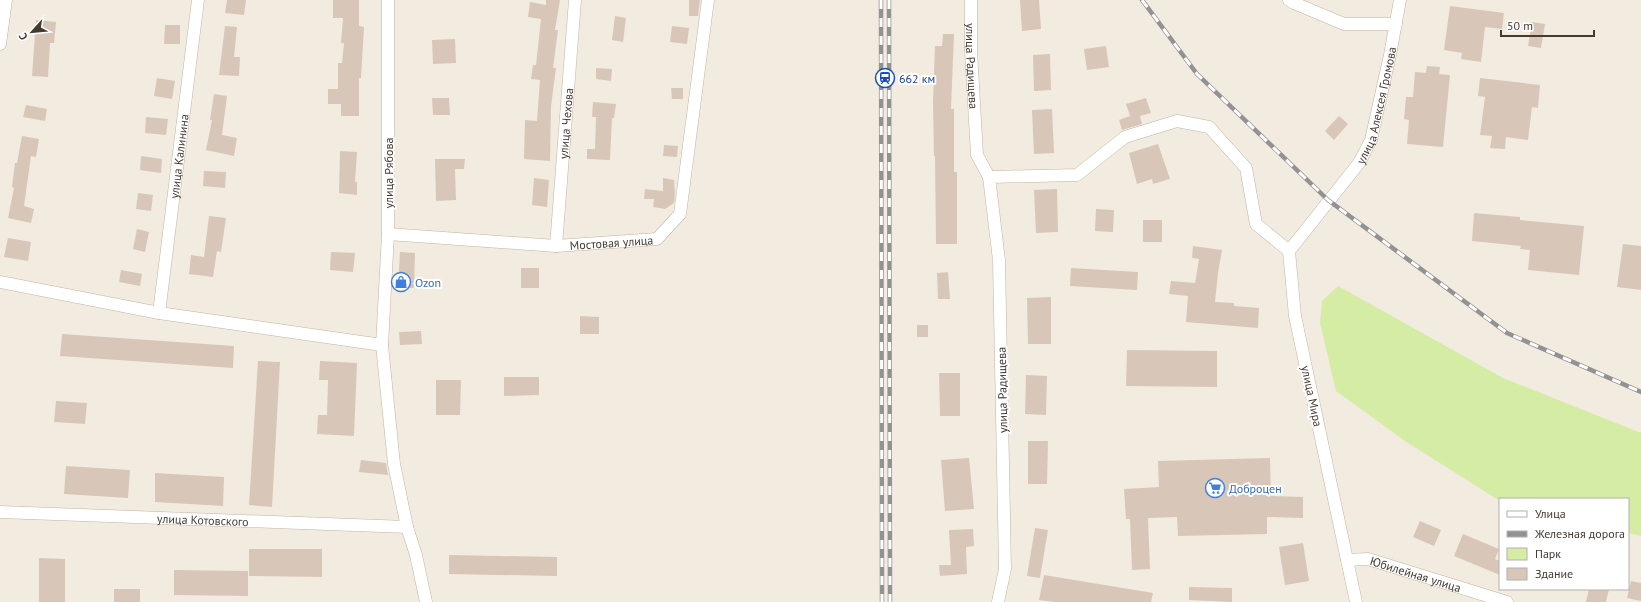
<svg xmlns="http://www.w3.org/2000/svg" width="1641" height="602" viewBox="0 0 1641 602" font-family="'PT Sans',sans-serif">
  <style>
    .green { fill: #d4eca4 }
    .building { fill: #d8c7b8 }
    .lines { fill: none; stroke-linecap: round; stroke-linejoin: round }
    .minor-casing { stroke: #c1b4a5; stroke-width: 13 }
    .minor { stroke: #fff; stroke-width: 12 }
    .rail-casing { stroke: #929292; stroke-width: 4.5 }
    .rail { stroke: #fff; stroke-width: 3; stroke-dasharray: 9; stroke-linecap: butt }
    .labels { text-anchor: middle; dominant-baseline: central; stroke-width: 4; stroke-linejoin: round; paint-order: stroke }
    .street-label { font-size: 12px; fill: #443a31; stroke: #fff }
    .transit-label { font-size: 12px; fill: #164399; stroke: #fff; text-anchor: start }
    .shop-label { font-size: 12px; fill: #366cbe; stroke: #fff; text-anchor: start }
  </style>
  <rect width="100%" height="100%" fill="#f2ebe0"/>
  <path class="green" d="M1338,286l165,92 138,55v103l-13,-3v-34h-128v2l-95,-60 -69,-50 -16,-68 2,-22z"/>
  <path class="building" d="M227,0h19l-2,15 -19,-2z
    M333,0h26v26l5,1 -3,51h-2v38h-18v-12h-13v-15h10v-26h4l2,-20h-3l2,-25h-10z
    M546,0h14l-5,30h3l-5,38h3l-5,38 -1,55 -26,-2 1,-39 12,1 3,-41 -9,-1 2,-14h3l5,-46 -13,-2 2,-15 16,3z
    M689,0h11l-2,16h-9z
    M1020,0h19l2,29 -19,2z
    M1450,6l54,7 -2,16 -17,-2 -4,35 -20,-3 1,-6 -18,-3z
    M615,16l11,2 -3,24 -11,-2z
    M36,20l20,2 -2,21h-4l-2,34 -16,-1z
    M1532,22l13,2 -4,24 -13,-2z
    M165,25h15v19h-16z
    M225,26l12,1 -3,30h6l-1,19 -20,-1z
    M672,26l17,2 -2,16 -17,-2z
    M943,34h11l-3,75h3v63h3v72h-21l-1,-88h-1l-1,-54 2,-56h7z
    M455,39l1,24 -23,1 -1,-24z
    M1106,46l3,21 -22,3 -3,-21z
    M1050,54l1,36 -17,1 -1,-36z
    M1427,66l13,1 -1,7 11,1 -7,72 -36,-3 2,-24 -5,-1 2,-22h7l2,-25 11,1z
    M596,68l16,1 -1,12 -15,-2z
    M157,78l18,3 -3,18 -18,-3z
    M1480,78l60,7 -2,23 -6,-1 -4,33 -22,-3 -1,12 -15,-1 2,-12 -12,-1 5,-38 -7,-1z
    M671,88h12v11h-11z
    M214,94l13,2 -5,39 15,3 -3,18 -28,-6 6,-30h-2z
    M432,98h17l1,17h-17z
    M1146,98l5,15 -11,3 2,8 -20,6 -3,-10 11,-4 -4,-12z
    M593,102l23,2 -2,14h-2l-2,42 -23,-1v-10h8l1,-32h-4z
    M26,105l21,4 -2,12 -22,-4z
    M1052,109l2,44 -20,1 -2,-44z
    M1339,116l9,8 -14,16 -9,-9z
    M146,117l22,2 -2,16 -21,-2z
    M22,136l17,3 -3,18 -5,-1 -7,50 10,3 -3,14 -23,-5 6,-30 -2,-1 3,-24h2z
    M1158,144l12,35 -17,5 -1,-5 -15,5 -8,-31z
    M664,145l14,1 -1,11 -14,-1z
    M340,151l17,1 -2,30h2v13l-18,-2z
    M141,156l21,3 -1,14 -21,-3z
    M435,159h30l-1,10h-9l1,31 -20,1z
    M204,171l22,1 -1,16 -22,-2z
    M534,178l15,2 -2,27 -15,-2z
    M663,178l11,2 1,14 -1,9 -9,6 -12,-2 1,-8h-10l1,-10 18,2z
    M1057,189l1,43 -22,1 -2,-43z
    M138,193l15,2 -2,16 -15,-2z
    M1096,209l18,1 -1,22 -18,-1z
    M1474,213l46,4v3l64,6 -5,49 -51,-5 2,-20 -10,-1 1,-3 -49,-5z
    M209,216l17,2 -5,34 -4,-1 -4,26 -24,-3 2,-19 13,2z
    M1143,220h19v22h-19z
    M137,229l12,3 -4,20 -12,-3z
    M8,238l23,4 -3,19 -24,-4z
    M1623,244l18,2v44l-24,-3z
    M1193,246l29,4 -4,23 -3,29 19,1v3l25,2 -1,20 -72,-6 2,-26 -19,-2 2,-13 24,2 4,-24 -7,-1z
    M331,252l24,1 -2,19 -23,-2z
    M400,252l15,1 -1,35 -16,-1z
    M521,268h18v20h-18z
    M1071,268l67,4 -1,18 -67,-4z
    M121,270l21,4 -2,12 -21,-4z
    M948,272l2,27h-12l-1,-26z
    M1051,297v47h-23l-1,-46z
    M580,316l19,1v17h-19z
    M917,325h11v12h-11z
    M421,331l1,13 -22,1 -1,-13z
    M62,334l172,12 -1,22 -173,-12z
    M1127,350l90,1v36l-91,-1z
    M258,361l22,1 -8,145 -23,-2z
    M320,361l37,2 -3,73 -37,-2 1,-19h9l1,-35h-9z
    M939,373h21v43h-20z
    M1026,375l21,1 -1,39 -21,-1z
    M504,377h35v18l-35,1z
    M436,380h25l-1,35h-24z
    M56,401l31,2 -2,21 -31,-2z
    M1028,441h20l-1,43h-19z
    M969,458l5,51 -29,2 -4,-51z
    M1270,458l1,38 32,1v21l-36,-1v17l-89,2 -1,-19 -29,1 2,51 -18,1 -2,-51h-4l-2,-30 35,-2 -1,-26z
    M361,460l25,3 2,12 -29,-3z
    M66,466l64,4 -2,28 -64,-4z
    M155,473l69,4 -1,29 -68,-4z
    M1420,521l21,9 -7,16 -21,-9z
    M1035,528l13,2 -8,48 -13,-2z
    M973,529l1,17 -8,1 1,27 -27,2 -1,-11h12l-2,-35z
    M1463,534l36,15 -4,10 5,2v14l-46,-19z
    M1303,543l6,38 -24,4 -6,-38z
    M249,549h73v28l-73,-1z
    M449,555l108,2v19l-108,-2z
    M39,558l26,1v43h-26z
    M174,570l74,1v25l-74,-1z
    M1044,575l109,18 -2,9h-96l-16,-2z
    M1631,581l10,2v18l-14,-3z
    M1189,587l43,1v14l-43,-2z
    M114,589h26v13h-26z
    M1589,589h20l-3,13h-20z"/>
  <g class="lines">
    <defs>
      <g id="minor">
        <path d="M388,0v234l-6,111 12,119 13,63 9,28 10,47"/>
        <path id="s1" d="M971,0v51l6,104 12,22"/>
        <path d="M1289,0l5,3 50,21h52"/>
        <path d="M0,44l6,-44"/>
        <path id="s2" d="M388,234l168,12 101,-7 23,-25 28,-214"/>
        <path id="s3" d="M556,246l19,-246"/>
        <path d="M0,282l159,31 223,32"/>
        <path id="s4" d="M159,313l39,-313"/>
        <path id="s5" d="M0,512l407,15"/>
        <path id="s6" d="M1347,560l21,-1 139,43"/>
        <path d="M998,602l7,-33 -6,-309 -10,-83 88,-2 48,-38 52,-16 32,6 37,41 10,56 33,27"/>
        <path id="s7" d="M1356,602l-61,-286 -6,-65 70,-88 12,-23 19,-85 10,-55"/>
      </g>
    </defs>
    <use href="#minor" class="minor-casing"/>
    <use href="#minor" class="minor"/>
    <defs>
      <path id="rail" d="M881,0l1,602
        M889,0l1,602
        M1142,0l55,74 131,126 179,133 134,59"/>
    </defs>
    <use href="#rail" class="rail-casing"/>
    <use href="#rail" class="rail"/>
  </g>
  <defs>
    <symbol id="station-ring" viewBox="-11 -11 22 22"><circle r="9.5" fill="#fff" stroke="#1a4fb4" stroke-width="1.5"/><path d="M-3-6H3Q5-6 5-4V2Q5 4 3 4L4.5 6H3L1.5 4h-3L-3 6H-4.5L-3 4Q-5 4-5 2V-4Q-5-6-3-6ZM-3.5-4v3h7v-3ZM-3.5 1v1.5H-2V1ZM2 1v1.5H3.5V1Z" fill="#1a4fb4"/></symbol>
    <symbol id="shop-ring" viewBox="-11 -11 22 22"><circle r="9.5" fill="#fff" stroke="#3f7fe0" stroke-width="1.5"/><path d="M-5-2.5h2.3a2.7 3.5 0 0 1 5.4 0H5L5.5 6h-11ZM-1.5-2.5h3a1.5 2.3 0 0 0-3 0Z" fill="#3f7fe0"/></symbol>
    <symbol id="supermarket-ring" viewBox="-11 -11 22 22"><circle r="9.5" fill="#fff" stroke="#3f7fe0" stroke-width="1.5"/><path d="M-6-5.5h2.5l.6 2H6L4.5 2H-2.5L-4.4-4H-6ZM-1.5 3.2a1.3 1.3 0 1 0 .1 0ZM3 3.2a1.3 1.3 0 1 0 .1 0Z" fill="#3f7fe0"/></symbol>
  </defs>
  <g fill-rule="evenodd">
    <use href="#station-ring" x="874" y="67" width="22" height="22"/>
    <use href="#shop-ring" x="390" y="271" width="22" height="22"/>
    <use href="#supermarket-ring" x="1204" y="477" width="22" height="22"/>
  </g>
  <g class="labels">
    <g class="street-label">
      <text stroke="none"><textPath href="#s1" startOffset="66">улица Радищева</textPath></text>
      <text stroke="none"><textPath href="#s7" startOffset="531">улица Алексея Громова</textPath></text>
      <text stroke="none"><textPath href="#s3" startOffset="123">улица Чехова</textPath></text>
      <text stroke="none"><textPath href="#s4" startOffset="158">улица Калинина</textPath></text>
      <text transform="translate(388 173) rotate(-90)">улица Рябова</text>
      <text stroke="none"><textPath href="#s2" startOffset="224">Мостовая улица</textPath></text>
      <text transform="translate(1002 390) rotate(-91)">улица Радищева</text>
      <text transform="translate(1312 396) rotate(78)">улица Мира</text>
      <text stroke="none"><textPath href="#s5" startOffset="203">улица Котовского</textPath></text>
      <text stroke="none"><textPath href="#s6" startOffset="71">Юбилейная улица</textPath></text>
    </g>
    <g class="transit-label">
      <text x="899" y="78">662 км</text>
    </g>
    <g class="shop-label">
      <text x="415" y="282">Ozon</text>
      <text x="1229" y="488">Доброцен</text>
    </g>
  </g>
  <rect x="1499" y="498" width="130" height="92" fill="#ffffff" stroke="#b4b0ad"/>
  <rect x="1507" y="511" width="20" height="6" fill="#ffffff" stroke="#b4b0ad"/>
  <text x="1535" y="518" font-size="12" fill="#443a31">Улица</text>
  <rect x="1507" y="531" width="20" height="6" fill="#929292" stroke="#b4b0ad"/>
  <text x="1535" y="538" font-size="12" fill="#443a31">Железная дорога</text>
  <rect x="1507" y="548" width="20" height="12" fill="#d4eca4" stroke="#b4b0ad"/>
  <text x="1535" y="558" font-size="12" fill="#443a31">Парк</text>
  <rect x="1507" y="568" width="20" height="12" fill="#d8c7b8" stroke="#b4b0ad"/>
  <text x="1535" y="578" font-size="12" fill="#443a31">Здание</text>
  <g transform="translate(32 32) rotate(243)" stroke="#ffffff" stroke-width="3" paint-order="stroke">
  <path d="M0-3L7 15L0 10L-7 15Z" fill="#443a31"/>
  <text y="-6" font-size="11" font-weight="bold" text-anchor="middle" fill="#443a31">С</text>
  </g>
  <path d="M1501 30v6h93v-6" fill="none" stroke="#443a31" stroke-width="2"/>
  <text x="1507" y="30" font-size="12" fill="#443a31" stroke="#ffffff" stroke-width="3" paint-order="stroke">50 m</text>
</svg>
